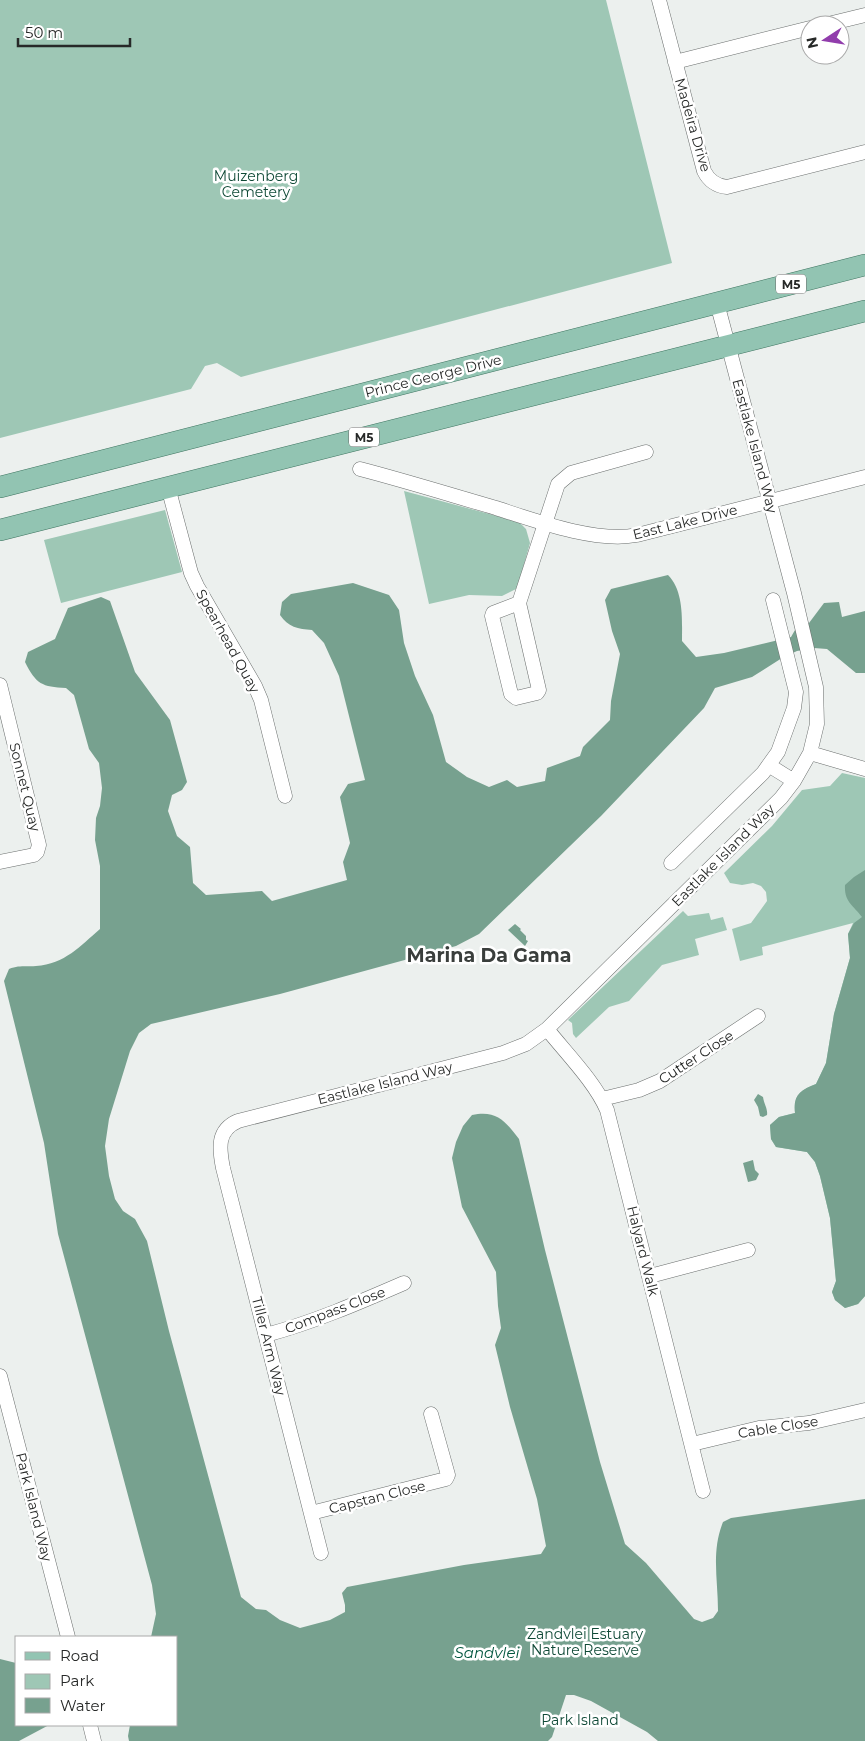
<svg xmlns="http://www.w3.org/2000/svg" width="865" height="1741" viewBox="0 0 865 1741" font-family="Montserrat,sans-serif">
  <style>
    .green { fill: #9ec7b5 }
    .water { fill: #77a18f }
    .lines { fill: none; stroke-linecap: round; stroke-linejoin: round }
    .street-casing { stroke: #6b6f6e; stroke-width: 15 }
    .primary-casing { stroke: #3e7460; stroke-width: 22 }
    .street { stroke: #fff; stroke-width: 14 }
    .primary { stroke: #92c4b2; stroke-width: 21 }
    .labels { text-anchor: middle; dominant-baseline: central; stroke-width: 5; stroke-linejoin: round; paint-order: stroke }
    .shield { fill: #fff; stroke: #686968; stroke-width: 1 }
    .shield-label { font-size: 12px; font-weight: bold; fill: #272928 }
    .street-label { font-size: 14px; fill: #272928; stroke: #fff }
    .park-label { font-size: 14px; fill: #0f4936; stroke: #fff }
    .water-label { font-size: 15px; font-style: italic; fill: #00563e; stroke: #fff }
    .district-label { font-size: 19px; font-weight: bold; fill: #3a3e3c; stroke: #fff }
  </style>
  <rect width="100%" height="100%" fill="#ecf0ee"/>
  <path class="green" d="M0,0h606l66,263 -431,114 -24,-14 -12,3 -14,23 -191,49z
    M404,491l115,31 7,7 4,14 -12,43 -2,3 -14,7 -33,-1 -40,9z
    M165,510l17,62 -121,31 -17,-63z
    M842,773l23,5v518l-7,8 -13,4 -10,-8 -3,-8 4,-11 -6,-63 -10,-42 -5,-14 -8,-10 -31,-5 -5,-8 -1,-14 9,-8 16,-4c-2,-18 6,-23 21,-29l10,-21 8,-49 16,-56 -2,-24 5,-11 -91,24 1,8 -23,6 -8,-32 19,-6 16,-22 -1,-9 -5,-6 -8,-3 -11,2 -12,-2 -6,-10 48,-47 30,-36 28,-4z
    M683,911l5,5 21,-3 2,7 12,-3 4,13 -32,9 4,16 -37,10 -33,36 -20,6 -33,31 -3,-4 -1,-11 -4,-3z"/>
  <path class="water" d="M668,575c16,16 14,45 14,66l14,16 28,-4 67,-16 4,-7 14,-7 15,-20 15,-1 3,15 23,-6v62h-9l-29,-24 -13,-1 -17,3 -15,7 -30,19 -37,11 -11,20 -103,108 -122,118 -23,12 -176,48 -129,30 -12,9 -9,18 -21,68 -4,27 4,30 6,23 8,12 12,8 12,22 22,90 72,266 15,12 10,1 14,10 20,8 30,-8 15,-8v-7l-3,-12 5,-6 117,-22 77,-11 5,-8 -9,-47 -27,-92 -15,-62 6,-17 -3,-22 -2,-34 -34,-65 -10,-49 4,-16 7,-16 9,-11c25,-5 33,6 47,24l26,111 55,212 25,82 21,19 48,56 8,3 11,-4 5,-7c0,-32 -7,-59 5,-89l8,-4 134,-19v242h-207l-11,-9 -56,-31 -17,-6h-8l-14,42 -4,4h-419l-1,-5 2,-11h46v-88h-25l5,-23 -4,-29 -94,-351 -14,-91 -40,-162 5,-12c10,-4 16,-2 27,-3 29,-2 44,-20 64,-37v-63l-5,-26 1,-22 4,-12 2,-18 -3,-25 -10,-14 -15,-54 -8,-7c-24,-1 -30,-4 -41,-26l3,-10 27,-13 13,-31 33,-11 9,4 25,71 35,48 17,62 -5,8 -10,5 -4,16 9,25 13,11 3,36 13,12 56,-4 10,10 75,-21 -4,-18 7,-19 -10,-46 8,-13 17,-4 -26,-104 -15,-33 -12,-13c-14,-1 -24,-3 -32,-15l2,-13 9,-8 62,-11 36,12 10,15 5,33 11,33 18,39 13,47 21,15 22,10 18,-7 10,7 28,-6 2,-13 33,-12 3,-9 27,-27 1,-19 9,-47 -8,-23 -7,-31 6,-11z
    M865,870v426l-7,8 -13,4 -10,-8 -3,-8 4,-11 -6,-63 -10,-42 -5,-14 -8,-10 -31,-5 -5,-8 -1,-14 9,-8 16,-4c-2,-18 5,-23 21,-29l10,-21 8,-49 16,-56 -2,-24 6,-11 8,-6c-9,-12 -18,-15 -17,-32l9,-8z
    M515,924l6,5 -1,1 6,6v4l2,1 -3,5 -17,-16z
    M758,1094l5,3c1,7 5,12 4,18l-4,2 -3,-1 -2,-9 -4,-7z
    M753,1160l2,10 4,4 -3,6 -8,2 -5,-19z
    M0,1659l16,4v62h33l-30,16h-19z"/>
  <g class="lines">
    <defs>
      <path id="street" d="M659,0l45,171c5,10 12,15 23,16l138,-35
        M824,25l41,-10
        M675,62l135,-34
        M360,469c46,12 91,26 136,39 40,13 100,35 141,27l228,-58
        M168,487l23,86 6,13 58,100 6,14 24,96
        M519,603l-26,10 -1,3 19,78 5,4 21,-5 2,-3 -20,-87 39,-119 13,-11 75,-21
        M0,685l39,160 -2,7 -3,3 -34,7
        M810,753l55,16
        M770,766l24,15
        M671,863l92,-90 15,-21 16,-44 2,-16 -23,-92
        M547,1029c19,24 48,53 60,81l96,381
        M602,1099l37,-9 21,-9 98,-65
        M650,1276l98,-26
        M266,1335c48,-13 92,-32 138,-52
        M0,1376l68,261
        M692,1444l67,-16 50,-5 56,-13
        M311,1513l135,-34 2,-4 -17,-61
        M321,1553l-98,-385c-4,-20 -6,-38 15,-47l265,-68 23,-9 21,-15 234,-231 13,-17 16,-28 7,-29 -1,-37 -22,-94 -77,-290
        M90,1725l4,16"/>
      <path id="primary" d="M0,487l865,-222
        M0,530l865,-219"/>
    </defs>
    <use href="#street" class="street-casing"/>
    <use href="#primary" class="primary-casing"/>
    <use href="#street" class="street"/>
    <use href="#primary" class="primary"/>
  </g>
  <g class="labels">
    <g class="shield">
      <rect x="776" y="274.5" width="30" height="19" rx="4"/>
      <rect x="349" y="427.5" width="30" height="19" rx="4"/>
    </g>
    <g class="shield-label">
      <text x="791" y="284">M5</text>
      <text x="364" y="437">M5</text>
    </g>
    <g class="street-label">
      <text transform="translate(693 125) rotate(74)">Madeira Drive</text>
      <text transform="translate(433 376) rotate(-14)">Prince George Drive</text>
      <text transform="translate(755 446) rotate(75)">Eastlake Island Way</text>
      <text transform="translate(685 522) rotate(-14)">East Lake Drive</text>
      <text transform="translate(228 641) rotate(61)">Spearhead Quay</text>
      <text transform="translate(25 787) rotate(76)">Sonnet Quay</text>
      <text transform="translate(723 855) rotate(-45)">Eastlake Island Way</text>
      <text transform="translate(696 1057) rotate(-33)">Cutter Close</text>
      <text transform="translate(385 1083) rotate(-14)">Eastlake Island Way</text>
      <text transform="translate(643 1251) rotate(76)">Halyard Walk</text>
      <text transform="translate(335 1310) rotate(-21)">Compass Close</text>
      <text transform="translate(269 1346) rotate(76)">Tiller Arm Way</text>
      <text transform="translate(778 1427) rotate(-9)">Cable Close</text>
      <text transform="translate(377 1497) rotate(-14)">Capstan Close</text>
      <text transform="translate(34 1507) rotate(76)">Park Island Way</text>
    </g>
    <g class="park-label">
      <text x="256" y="176">Muizenberg<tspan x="256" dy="16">Cemetery</tspan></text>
      <text x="585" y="1634">Zandvlei Estuary<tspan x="585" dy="16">Nature Reserve</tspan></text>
      <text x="580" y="1720">Park Island</text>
    </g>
    <g class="water-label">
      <text x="487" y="1652">Sandvlei</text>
    </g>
    <g class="district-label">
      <text x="489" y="955">Marina Da Gama</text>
    </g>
  </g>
  <rect x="15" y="1636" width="162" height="90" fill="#ffffff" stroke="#a9a9a9"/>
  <rect x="25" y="1652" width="25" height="8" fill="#92c4b2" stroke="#a9a9a9"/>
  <text x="60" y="1661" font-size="15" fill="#272928">Road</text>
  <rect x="25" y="1674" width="25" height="15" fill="#9ec7b5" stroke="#a9a9a9"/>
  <text x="60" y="1686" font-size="15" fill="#272928">Park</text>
  <rect x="25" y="1698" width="25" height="15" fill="#77a18f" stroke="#a9a9a9"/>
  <text x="60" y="1711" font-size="15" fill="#272928">Water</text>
  <g transform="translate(825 40) rotate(258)"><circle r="24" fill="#ffffff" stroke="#a9a9a9"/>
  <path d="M0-4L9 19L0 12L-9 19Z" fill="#913dac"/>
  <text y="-8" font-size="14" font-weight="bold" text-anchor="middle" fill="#272928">N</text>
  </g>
  <path d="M18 38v8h112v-8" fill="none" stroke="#272928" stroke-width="2.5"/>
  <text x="25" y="38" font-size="15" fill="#272928" stroke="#ffffff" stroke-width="4" paint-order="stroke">50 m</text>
</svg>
